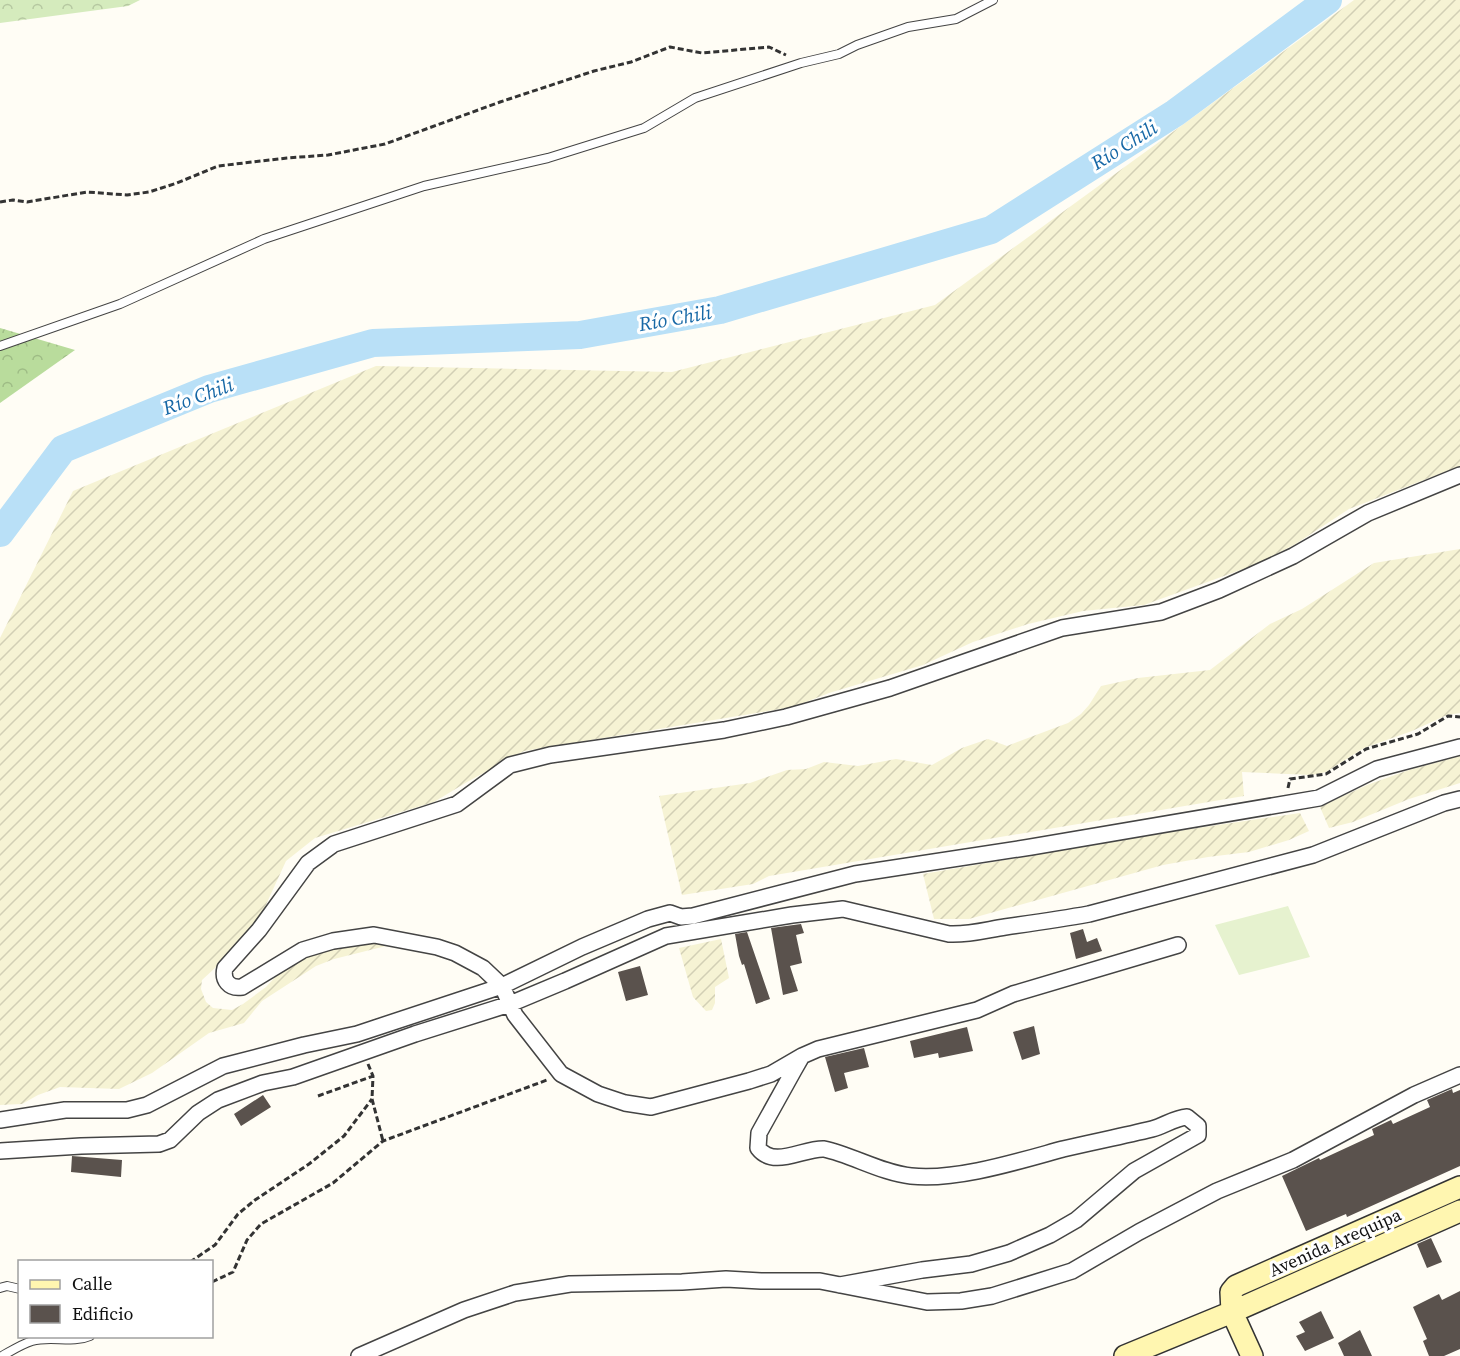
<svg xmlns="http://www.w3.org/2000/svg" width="1460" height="1356" viewBox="0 0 1460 1356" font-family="'Source Serif 4',serif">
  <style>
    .farmland { fill: url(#farmland-furrows) }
    .forest { fill: url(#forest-crowns) }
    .park { fill: url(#park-crowns) }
    .pitch { fill: #e6f2cf }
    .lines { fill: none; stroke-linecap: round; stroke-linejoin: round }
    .river { stroke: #b9e0f7; stroke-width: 28 }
    .building { fill: #5a524d }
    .lane-casing { stroke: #444; stroke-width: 10 }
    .street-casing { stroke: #444; stroke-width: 18 }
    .secondary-casing { stroke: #333; stroke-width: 24 }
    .path { stroke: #333; stroke-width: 3; stroke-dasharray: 6 3; stroke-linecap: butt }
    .lane { stroke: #fff; stroke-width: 8 }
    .street { stroke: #fff; stroke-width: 15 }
    .secondary { stroke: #fff6b0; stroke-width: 21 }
    .labels { text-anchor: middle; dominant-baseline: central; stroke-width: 6; stroke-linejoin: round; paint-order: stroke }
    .street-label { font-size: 18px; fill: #111; stroke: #fff }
    .water-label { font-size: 20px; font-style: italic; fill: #1768a6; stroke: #fff }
  </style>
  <defs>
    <pattern id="farmland-furrows" width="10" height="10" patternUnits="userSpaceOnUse" patternTransform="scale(1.5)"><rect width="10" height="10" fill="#f6f3d4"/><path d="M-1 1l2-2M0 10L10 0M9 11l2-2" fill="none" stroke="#d2cfb5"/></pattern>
    <pattern id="forest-crowns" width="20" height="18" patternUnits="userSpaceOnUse" patternTransform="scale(1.5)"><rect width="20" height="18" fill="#b9dc9c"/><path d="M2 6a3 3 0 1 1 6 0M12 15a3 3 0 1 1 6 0" fill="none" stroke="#9ebc85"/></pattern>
    <pattern id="park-crowns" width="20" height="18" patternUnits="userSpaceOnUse" patternTransform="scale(1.5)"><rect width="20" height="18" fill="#d5ebbd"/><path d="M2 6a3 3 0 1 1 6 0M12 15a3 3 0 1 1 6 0" fill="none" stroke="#b6c8a1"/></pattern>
  </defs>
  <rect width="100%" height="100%" fill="#fffdf5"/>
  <path class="farmland" d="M1354,0h106v466l-111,43 -55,36 -37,19 -113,41 -61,6 -55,13 -55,18 -50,23 -94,28 -36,14 -269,44 -57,31 -33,20 -119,36 -29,23 -27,59 -18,24 -39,36 -1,9 5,13 7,6 19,2 11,-6 23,-17 13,-14 32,-21 46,-10 33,3 -56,14 -18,7 -54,35 -18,22 -35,10 -57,40 -33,16 -59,-2 -22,8 -16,9 -22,1v-467l73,-147 303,-125 296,6 263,-67z
    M1460,549v164l-13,2 -35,16 -48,17 -38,24 -14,3 -70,-3 2,24 -433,73 -42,7 -16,8 -71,11 -23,-99 91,-13 37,-13 19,-1 18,-7 34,4 38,-7 36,6 30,-17 26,-9 19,7 61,-23 13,-9 8,-9 12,-19 37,-8 72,-8 60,-46 32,-15 72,-46z
    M1460,756v27l-51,16 -56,23 -24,6 -9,-21 47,-22 42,-15z
    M1300,813l9,18 -20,9 -40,12 -41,5 -45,8 -194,54h-35l-11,-45 234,-40z
    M721,939l8,39 -14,9v16l-3,7 -6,1 -13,-14 -14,-49z"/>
  <path class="forest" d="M0,328l75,22 -75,53z"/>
  <path class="park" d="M0,0h140l-12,6 -128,17z"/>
  <path class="pitch" d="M1288,906l22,51 -71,18 -24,-50z"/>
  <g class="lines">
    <path class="river" d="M0,533l63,-84 146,-60 164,-46 207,-8 140,-25 271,-80 184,-117 153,-113"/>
  </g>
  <path class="building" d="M801,924l3,9 -8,2 6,28 -12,3 8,25 -15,4 -12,-67z
    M1083,929l4,13 10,-4 5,13 -26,8 -6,-26z
    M747,932l23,67 -14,5 -12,-40 -2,1 -3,-9 -4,-22z
    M640,966l8,29 -22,6 -8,-29z
    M1034,1026l6,28 -18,6 -9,-28z
    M967,1027l6,24 -34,7 -1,-5 -24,5 -4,-17z
    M864,1048l5,19 -25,6 4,15 -13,4 -10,-35z
    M1452,1089l1,4 7,-3v76l-113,51 -1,-3 -40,17 -24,-55 37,-18 1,2 54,-25 -2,-6 19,-9 2,4 37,-17 -3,-7z
    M263,1095l8,12 -30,19 -7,-12z
    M72,1156l50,4 -1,17 -50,-5z
    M1431,1238l11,24 -15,6 -10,-24z
    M1460,1291v58l-16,7h-15l-6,-15 4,-2 -14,-32 26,-13 3,6z
    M1321,1311l13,27 -29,13 -9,-15 9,-4 -6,-10z
    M1360,1330l12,26h-28l-6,-13z"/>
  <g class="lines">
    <defs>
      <path id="lane" d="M0,346l120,-42 144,-65 160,-53 124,-28 96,-30 51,-30 106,-35 38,-9 18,-9 51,-18 48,-8 37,-19
        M0,1288l7,-2 13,3
        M2,1356c9,-5 20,-12 30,-15 19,-6 40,3 58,-5"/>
      <path id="street" d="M802,1056l-31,18 -22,7 -98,26 -26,-4 -27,-9 -37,-20 -46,-59 -13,-29 -19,-18 -28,-15 -18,-6 -63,-12 -41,6 -30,9 -61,37c-13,2 -20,-7 -17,-19l34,-38 49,-67 26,-19 123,-40 53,-39 40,-10 174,-25 62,-13 104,-29 172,-60 99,-16 58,-22 74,-34 75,-43 92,-38
        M0,1120l65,-10h62l20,-5 76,-39 81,-21 53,-11 145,-48 80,-39 66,-28 22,-6 11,4 12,-1 162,-42 176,-27 288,-49 58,-29 83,-22
        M0,1151l81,-5 78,-2 11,-4 28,-27 20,-13 45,-17 30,-6 122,-43 95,-30 55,-23 101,-45 126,-21 51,-6 106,25c20,1 37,-4 56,-7 28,-4 56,-8 84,-13l224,-59 131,-52 16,-4
        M840,1285l82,-15 49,-6 38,-11 41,-18 26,-15 58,-49 64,-36v-9l-11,-9c-13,1 -23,9 -35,12 -29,7 -59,13 -89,20 -44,12 -107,32 -152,27 -29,-3 -59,-21 -87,-27 -21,-1 -50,20 -66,-1l1,-15 35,-63 8,-14 16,-7 159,-39 36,-16 165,-49
        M359,1356l105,-46 51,-17 55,-9 112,-2 44,-3 35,2h59l107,21 34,-1 31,-5 80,-25 67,-39 78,-41 76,-31 121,-65 46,-20"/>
      <path id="secondary" d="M1125,1356l107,-44 228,-101
        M1252,1356l-20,-44 -1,-20 5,-6 224,-99"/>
    </defs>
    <use href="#lane" class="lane-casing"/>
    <use href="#street" class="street-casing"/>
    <use href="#secondary" class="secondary-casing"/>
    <path class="path" d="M0,202l13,-2 14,2 60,-10 40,3 22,-3 28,-9 41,-17 69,-8 41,-3 57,-11 115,-42 94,-31 37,-9 39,-15 32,6 67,-6 17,8
      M1288,788l2,-9 36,-5 40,-25 52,-15 30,-18 12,1
      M368,1064l5,12 -1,23 11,42
      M318,1096l55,-20
      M190,1262l25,-17 23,-31 17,-14 54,-36 35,-28 28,-37
      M212,1282l21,-10 14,-32 14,-16 72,-41 50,-42 164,-61"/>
    <use href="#lane" class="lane"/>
    <use href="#street" class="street"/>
    <use href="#secondary" class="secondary"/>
  </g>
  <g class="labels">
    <g class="street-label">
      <text transform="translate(1335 1242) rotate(-24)">Avenida Arequipa</text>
    </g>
    <g class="water-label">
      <text transform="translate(1124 145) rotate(-32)">Río Chili</text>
      <text transform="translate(675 318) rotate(-10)">Río Chili</text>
      <text transform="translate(198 396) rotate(-20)">Río Chili</text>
    </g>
  </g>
  <rect x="18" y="1260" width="195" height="78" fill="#ffffff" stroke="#a0a0a0" stroke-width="1.5"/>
  <rect x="30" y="1280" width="30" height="9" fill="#fff6b0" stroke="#a0a0a0" stroke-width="1.5"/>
  <text x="72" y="1290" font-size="18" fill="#111111">Calle</text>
  <rect x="30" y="1305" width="30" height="18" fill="#5a524d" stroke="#a0a0a0" stroke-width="1.5"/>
  <text x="72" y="1320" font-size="18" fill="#111111">Edificio</text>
</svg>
